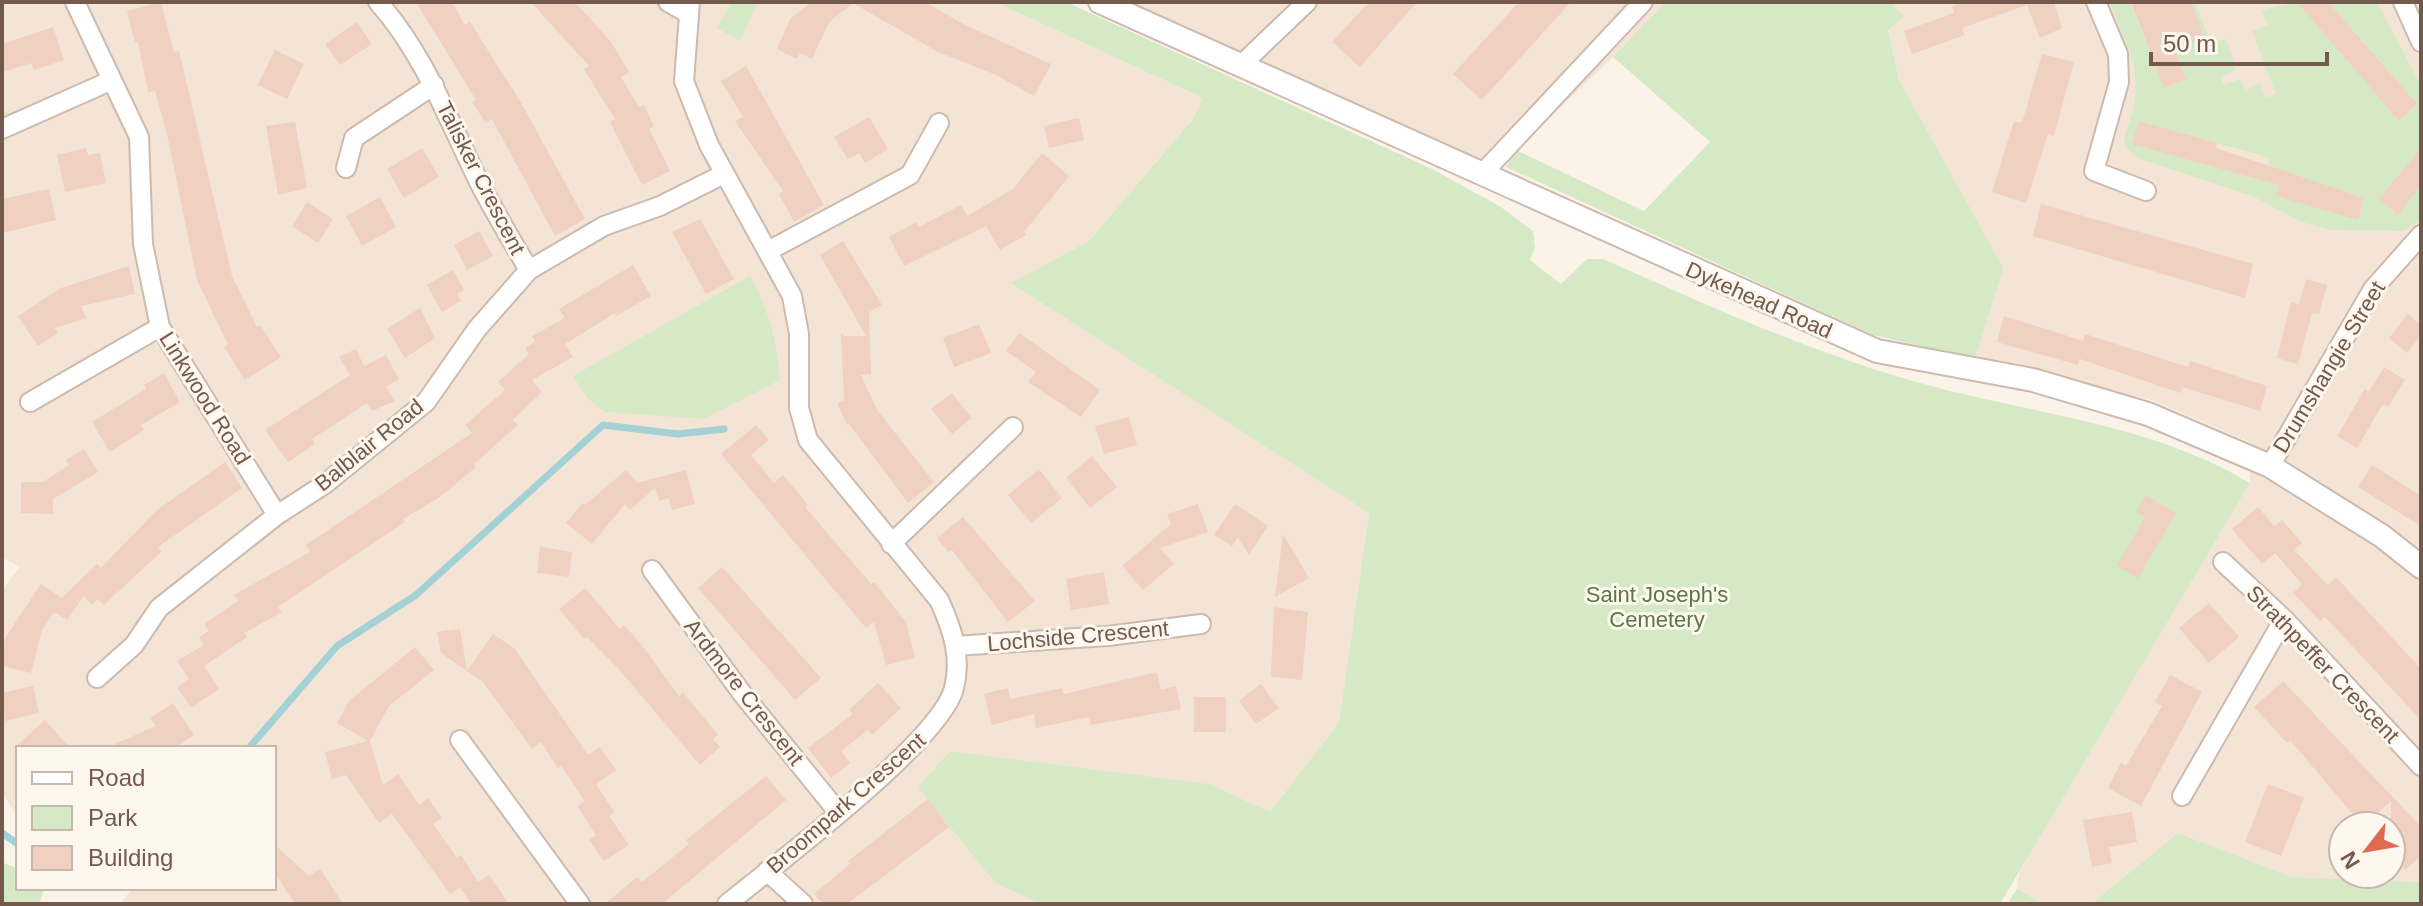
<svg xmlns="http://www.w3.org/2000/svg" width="2423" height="906" viewBox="0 0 2423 906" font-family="Arial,sans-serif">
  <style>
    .residential { fill: #f3e4d6; fill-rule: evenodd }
    .green { fill: #d6e9c7; fill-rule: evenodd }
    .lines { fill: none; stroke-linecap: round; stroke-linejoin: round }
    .stream { stroke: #a4d1d5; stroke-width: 7 }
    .building { fill: #efd0c1 }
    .minor-casing { stroke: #cdbaae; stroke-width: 22 }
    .tertiary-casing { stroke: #cdbaae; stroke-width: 26 }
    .minor { stroke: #fff; stroke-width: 18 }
    .tertiary { stroke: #fff; stroke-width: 22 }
    .labels { text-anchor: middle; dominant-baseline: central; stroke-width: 6; stroke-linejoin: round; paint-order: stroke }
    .street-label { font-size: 22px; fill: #74594d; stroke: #fef7ee }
    .park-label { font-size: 22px; fill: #587945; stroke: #fef7ee }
  </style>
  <rect width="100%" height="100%" fill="#fbf3e8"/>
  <path class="residential" d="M2,2h993l208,96 -10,21 -104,122 -77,42 357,230 -30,209 -69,90 -60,-28 -260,-33 -31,36 76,96 45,21h-919l11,-16h142v-140h-256v69l-16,-24v-203l18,-23 -18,-10z
    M1100,2h565l-52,55 -97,93 -21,27z
    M1891,2h530v880l-130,-5 -113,-44 -87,71h-48l-26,-15 2,-16 29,-51 202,-339 -1,-41 -97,-42 -177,-41 27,-91 -103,-188 -11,-50 15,-13zM2343,826h48v48h-48z"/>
  <path class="green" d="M732,2h26l-18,39 -23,-13z
    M995,2h71l366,167 69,38 32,24 2,16 -5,13 31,24 26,-25h16c104,46 206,93 317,124 110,31 230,40 330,100l-250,421h-960l-45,-21 -77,-96 32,-36 260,33 60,28 69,-90 30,-209 -358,-230 78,-42 104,-122 10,-21z
    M1665,2h226l13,15 -16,13 11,50 104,188 -28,91 -102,-24 -367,-168 10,-17 128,61 66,-69 -97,-85z
    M2110,2h20l34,86 22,-10 -30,-76h39l16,42 15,-5 9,27 1,4 -16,7 3,8 17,-6 5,11 15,-7 6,15 10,-4 -24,-63 16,-6 -6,-15 35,-8 102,119 18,-17 -89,-102h49l44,84v71l-41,42 18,16 23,-29v33l-17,12 -74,-1 -28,-8 -50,-26 -115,-38 -13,-13c0,-16 9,-29 11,-44 5,-35 -13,-67 -25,-99zM2139,121l131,37 -4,23 -133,-37zM2283,172l81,26 -6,21 -81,-23z
    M750,276c20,35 26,64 30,104l-76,39 -99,-7 -18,-14 -14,-22z
    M2178,833l114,44 129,5v22h-330z
    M2,862l16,7v19h27l-6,16h-37z
    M2017,889l26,15h-36z"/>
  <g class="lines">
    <path class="stream" d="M249,748l88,-102 79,-51 187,-170 75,9 46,-5
      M2,833l16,11"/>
  </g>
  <path class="building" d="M161,2l13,50 5,-1 53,225 25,51 3,-2 21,32 -36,23 -21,-33 4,-2 -31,-65 -30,-146 -12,-43 -7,1 -10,-50 -3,1 -8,-32z
    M416,2h36l13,23 5,-3 50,79 65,118 -30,17 -63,-117 -6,4 -14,-21 4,-2z
    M531,2h44l36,40 18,30 -8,5 18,30 5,-2 10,21 -5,3 21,42 -28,14 -32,-63 5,-3 -31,-50 5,-3z
    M812,2h113l42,24 84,38 -17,32 -40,-22 -56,-22 -85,-49 -24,19 -17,37 -12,-6 -3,6 -20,-10 13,-30z
    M1369,2h48l-57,65 -28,-25z
    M1519,2h52l-89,98 -29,-26z
    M1962,2h92l8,26 -22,10 -13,-33 -65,23 3,7 -53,19 -8,-23 50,-18 -2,-7z
    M2131,2h61l12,36 -30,11 12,30 -22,9z
    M2297,2h31l89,102 -18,17z
    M357,22l15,22 -32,21 -15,-21z
    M53,27l11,33 -30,10 -3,-7 -29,9v-28z
    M275,50l29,14 -17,35 -29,-14z
    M2042,54l32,8 -20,74 -6,-2 -22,69 -34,-11 22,-71 8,2z
    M746,66l78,139 -30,17 -15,-28 4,-3 -48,-70 8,-4 -22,-36z
    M869,117l19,32 -23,14 -6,-10 -11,6 -14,-22z
    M1079,118l5,22 -35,8 -5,-22z
    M2139,121l78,22 -1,5 148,50 -6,22 -82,-24 3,-11 -147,-41z
    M295,122l12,66 -29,7 -12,-69z
    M86,148l2,7 12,-2 6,30 -41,9 -8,-37z
    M422,148l17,29 -35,21 -17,-29z
    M2421,148v38l-23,29 -19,-16z
    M1042,153l27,23 -45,56 2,3 -26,15 -14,-24 -82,40 -15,-29 27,-15 3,5 42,-22 6,11 46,-27z
    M49,189l7,31 -54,13v-34z
    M380,197l16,30 -34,19 -16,-30z
    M307,202l26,17 -15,24 -26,-17z
    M2041,204l212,60 -8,34 -212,-62z
    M700,219l34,60 -28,15 -34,-62z
    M479,231l14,25 -26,14 -13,-25z
    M843,241l39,64 -13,7 2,62 -10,1 16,35 57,72 -26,21 -59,-79 -2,1 -10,-22 7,-3 -3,-67 3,3h22l-46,-81z
    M633,265l18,31 -35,20 -1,-3 -50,31 8,13 -41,23 10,12 -29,28 5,5 -44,39 2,3 -36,30 -37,22 2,3 -127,85 4,5 -38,21 3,4 -43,29 15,23 -28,19 -14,-21 12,-8 -12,-18 27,-16 -5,-8 10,-6 -5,-7 34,-23 -4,-6 76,-43 -4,-7 166,-112 -7,-8 40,-35 -7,-8 31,-28 -4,-6 10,-6 -3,-6 33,-18 -6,-9z
    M129,266l6,28 -54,12 5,12 -31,10 3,5 -20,13 -20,-30 43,-28z
    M453,270l11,20 -7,4 4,7 -19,11 -15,-27z
    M2306,279l21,6 -8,29 -7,-1 -14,51 -21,-6 14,-56 8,2z
    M420,308l15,30 -30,20 -18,-29z
    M2408,314l13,11v10l-14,18 -18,-15z
    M2004,316l79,25 2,-7 103,33 2,-6 77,25 -7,25 -78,-24 -2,6 -100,-34 -2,6 -81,-23z
    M979,324l12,29 -37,14 -11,-29z
    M1019,333l81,57 -19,27 -53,-35 8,-10 -30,-21z
    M356,349l8,17 22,-11 13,24 -13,8 9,14 -23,10 -5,-8 -55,36 3,5 -27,18 -23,-32 85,-55 -11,-18z
    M2384,367l21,13 -17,27 -5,-3 -26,44 -20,-12 28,-47 4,3z
    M164,373l16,29 -39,23 3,5 -34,22 -18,-30 54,-33 -2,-4z
    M952,393l20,25 -20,16 -21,-25z
    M1129,417l8,28 -33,9 -9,-28z
    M756,425l13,15 -18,15 23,28 9,-8 25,30 -3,2 66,77 3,-2 32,40 9,36 -29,7 -12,-43 -8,6 -145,-174z
    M84,449l14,23 -45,27v15l-32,-1v-31h22l26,-17 -3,-5z
    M1092,456l25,31 -27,21 -24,-30z
    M225,462l17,26 -84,59 4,4 -58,54 -6,-6 -6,6 -8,-9 -17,24 -13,-8 -12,18 -11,43 -29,-7 3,-28 36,-54 21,14 35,-34 4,4 56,-58z
    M2372,465l49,31v30l-63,-39z
    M1039,469l23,29 -31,25 -23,-28z
    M626,470l11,13 49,-13 9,34 -23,6 -3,-12 -10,3 -4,-13 -25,22 -5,-6 -33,40 -26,-21 17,-20 2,2z
    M2146,495l30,18 -38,65 -21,-12 28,-49 -9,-5z
    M1198,504l10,28 -48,16 14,16 -31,26 -21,-24 49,-42 -4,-10z
    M1235,504l33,22 -19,29 -11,-18 -6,9 -18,-11z
    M2258,507l16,19 8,-6 20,23 -8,7 34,35 8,-8 85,92v51l-96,-103 -5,4 -27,-28 9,-9 -27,-31 -13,11 -30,-35z
    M963,517l72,84 -27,21 -56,-72 -4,2 -11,-14z
    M1283,534l26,44 -34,19z
    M540,547l32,5 -3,25 -32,-4z
    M722,567l99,111 -26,22 -97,-112z
    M1104,572l5,32 -38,6 -5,-31z
    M585,588l35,41 4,-4 17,19 38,52 4,-4 35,43 -5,4 7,8 -20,18 -83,-98 -30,-30 -3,2 -25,-30z
    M2209,603l30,34 -30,26 -30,-35z
    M1274,607l34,5 -6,68 -31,-3z
    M460,629l7,42 -26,-18 -4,-21z
    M493,634l22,15 73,106 12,-8 16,23 -20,14 18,28 -5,4 20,29 -25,16 -15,-21 7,-5 -19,-29 8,-5 -24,-35 -3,2 -17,-26 -9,7 -49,-67 -16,-11z
    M415,647l19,23 -45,36 -19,35 13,44 15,-11 21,31 9,-7 14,20 -9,6 24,34 4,-3 17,27 11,-7 20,29h-38l-11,-17 -10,7 -58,-80 -13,9 -33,-48 -14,4 -7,-27 43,-11 -31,-18 12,-22z
    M1157,672l4,18 15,-4 5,23 -90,16 -2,-8 -53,11 -2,-14 -42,11 -8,-31 24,-6 2,11 52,-11 2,6z
    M2170,675l32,17 -61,114 -33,-18 13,-25 5,3 36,-60 -7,-4z
    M2283,681l138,146v29l-16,14 -14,-16v-53l-28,25 -73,-86 -3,3 -33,-36z
    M878,683l23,25 -29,27 -4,-5 -27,21 9,12 -19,15 -23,-30 45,-34 -4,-4z
    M1261,684l18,24 -23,16 -17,-23z
    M33,686l6,27 -34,8 -3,-28z
    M1194,697h32v35h-32z
    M173,703l21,32 -19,13h-69l50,-22 -6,-8z
    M45,720l25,28h-56z
    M766,776l20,24 -124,104h-57l32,-27 5,5 47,-38 -3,-4z
    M2268,784l36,14 -23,58 -36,-14z
    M928,799l21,28 -102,77h-24l-9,-10 36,-30 -2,-3z
    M2132,812l5,30 -28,5 3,16 -20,4 -9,-47z
    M274,844l35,32 11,-7 23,35h-48l-21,-32z"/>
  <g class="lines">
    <defs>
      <path id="minor" d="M75,2l64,135 4,107 17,83 117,188
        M378,2c47,53 71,120 102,182 15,29 32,57 49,86
        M668,2l21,12
        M690,2l-6,79 25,64 83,151 7,38v74l9,32 131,160c13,28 23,57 15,88 -13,53 -178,176 -227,216
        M2096,2l22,52 1,28 -25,89 52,20
        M2403,2l18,40
        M1240,66l67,-64
        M2,129l108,-48
        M346,168l8,-30 80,-53
        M1482,174l161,-172
        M768,251l142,-76 29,-52
        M30,402l130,-75
        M2270,466l103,-177 48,-54
        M891,544l122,-117
        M2223,562l61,57 137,147
        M652,570l89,122 97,120
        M955,646l153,-10 93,-12
        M97,678l37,-33 25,-37 118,-93 48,-31 101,-82 51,-73 52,-59 75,-44 56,-20 64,-32
        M460,740l120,164
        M2182,796l102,-177
        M767,871l36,33"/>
      <path id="tertiary" d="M1100,2l777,349 156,29 115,34 122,52 112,70 39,31"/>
    </defs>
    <use href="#minor" class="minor-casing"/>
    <use href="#tertiary" class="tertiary-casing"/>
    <use href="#minor" class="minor"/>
    <use href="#tertiary" class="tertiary"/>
  </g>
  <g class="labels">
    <g class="street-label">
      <text transform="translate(481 178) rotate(63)">Talisker Crescent</text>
      <text transform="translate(1759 300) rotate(24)">Dykehead Road</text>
      <text transform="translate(2329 367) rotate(-59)">Drumshangie Street</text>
      <text transform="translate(205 398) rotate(58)">Linkwood Road</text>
      <text transform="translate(369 445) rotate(-39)">Balblair Road</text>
      <text transform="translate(1078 636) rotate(-5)">Lochside Crescent</text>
      <text transform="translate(2323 664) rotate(46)">Strathpeffer Crescent</text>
      <text transform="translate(744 692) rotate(52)">Ardmore Crescent</text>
      <text transform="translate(846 803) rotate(-41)">Broompark Crescent</text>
    </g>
    <g class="park-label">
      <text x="1657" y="594">Saint Joseph's<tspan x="1657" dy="25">Cemetery</tspan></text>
    </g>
  </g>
  <rect width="2423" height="906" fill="none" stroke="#74594d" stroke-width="8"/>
  <rect x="16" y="746" width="260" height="144" fill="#fef7ee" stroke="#c7b8ae" stroke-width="2"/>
  <rect x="32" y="772" width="40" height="12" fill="#ffffff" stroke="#c7b8ae" stroke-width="2"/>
  <text x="88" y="786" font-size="24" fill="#74594d">Road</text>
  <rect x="32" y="806" width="40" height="24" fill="#d6e9c7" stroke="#c7b8ae" stroke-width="2"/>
  <text x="88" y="826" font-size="24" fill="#74594d">Park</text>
  <rect x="32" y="846" width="40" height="24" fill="#efd0c1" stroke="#c7b8ae" stroke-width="2"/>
  <text x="88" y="866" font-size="24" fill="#74594d">Building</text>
  <g transform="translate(2367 850) rotate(239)"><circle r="38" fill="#fef7ee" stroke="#c7b8ae" stroke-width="2"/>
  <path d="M0-6L14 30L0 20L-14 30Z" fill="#de6a54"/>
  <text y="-12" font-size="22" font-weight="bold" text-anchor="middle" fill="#74594d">N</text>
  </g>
  <path d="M2151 52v12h176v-12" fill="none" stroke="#74594d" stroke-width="4"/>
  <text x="2163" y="52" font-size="24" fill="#74594d" stroke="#fef7ee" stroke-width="6" paint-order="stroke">50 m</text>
</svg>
